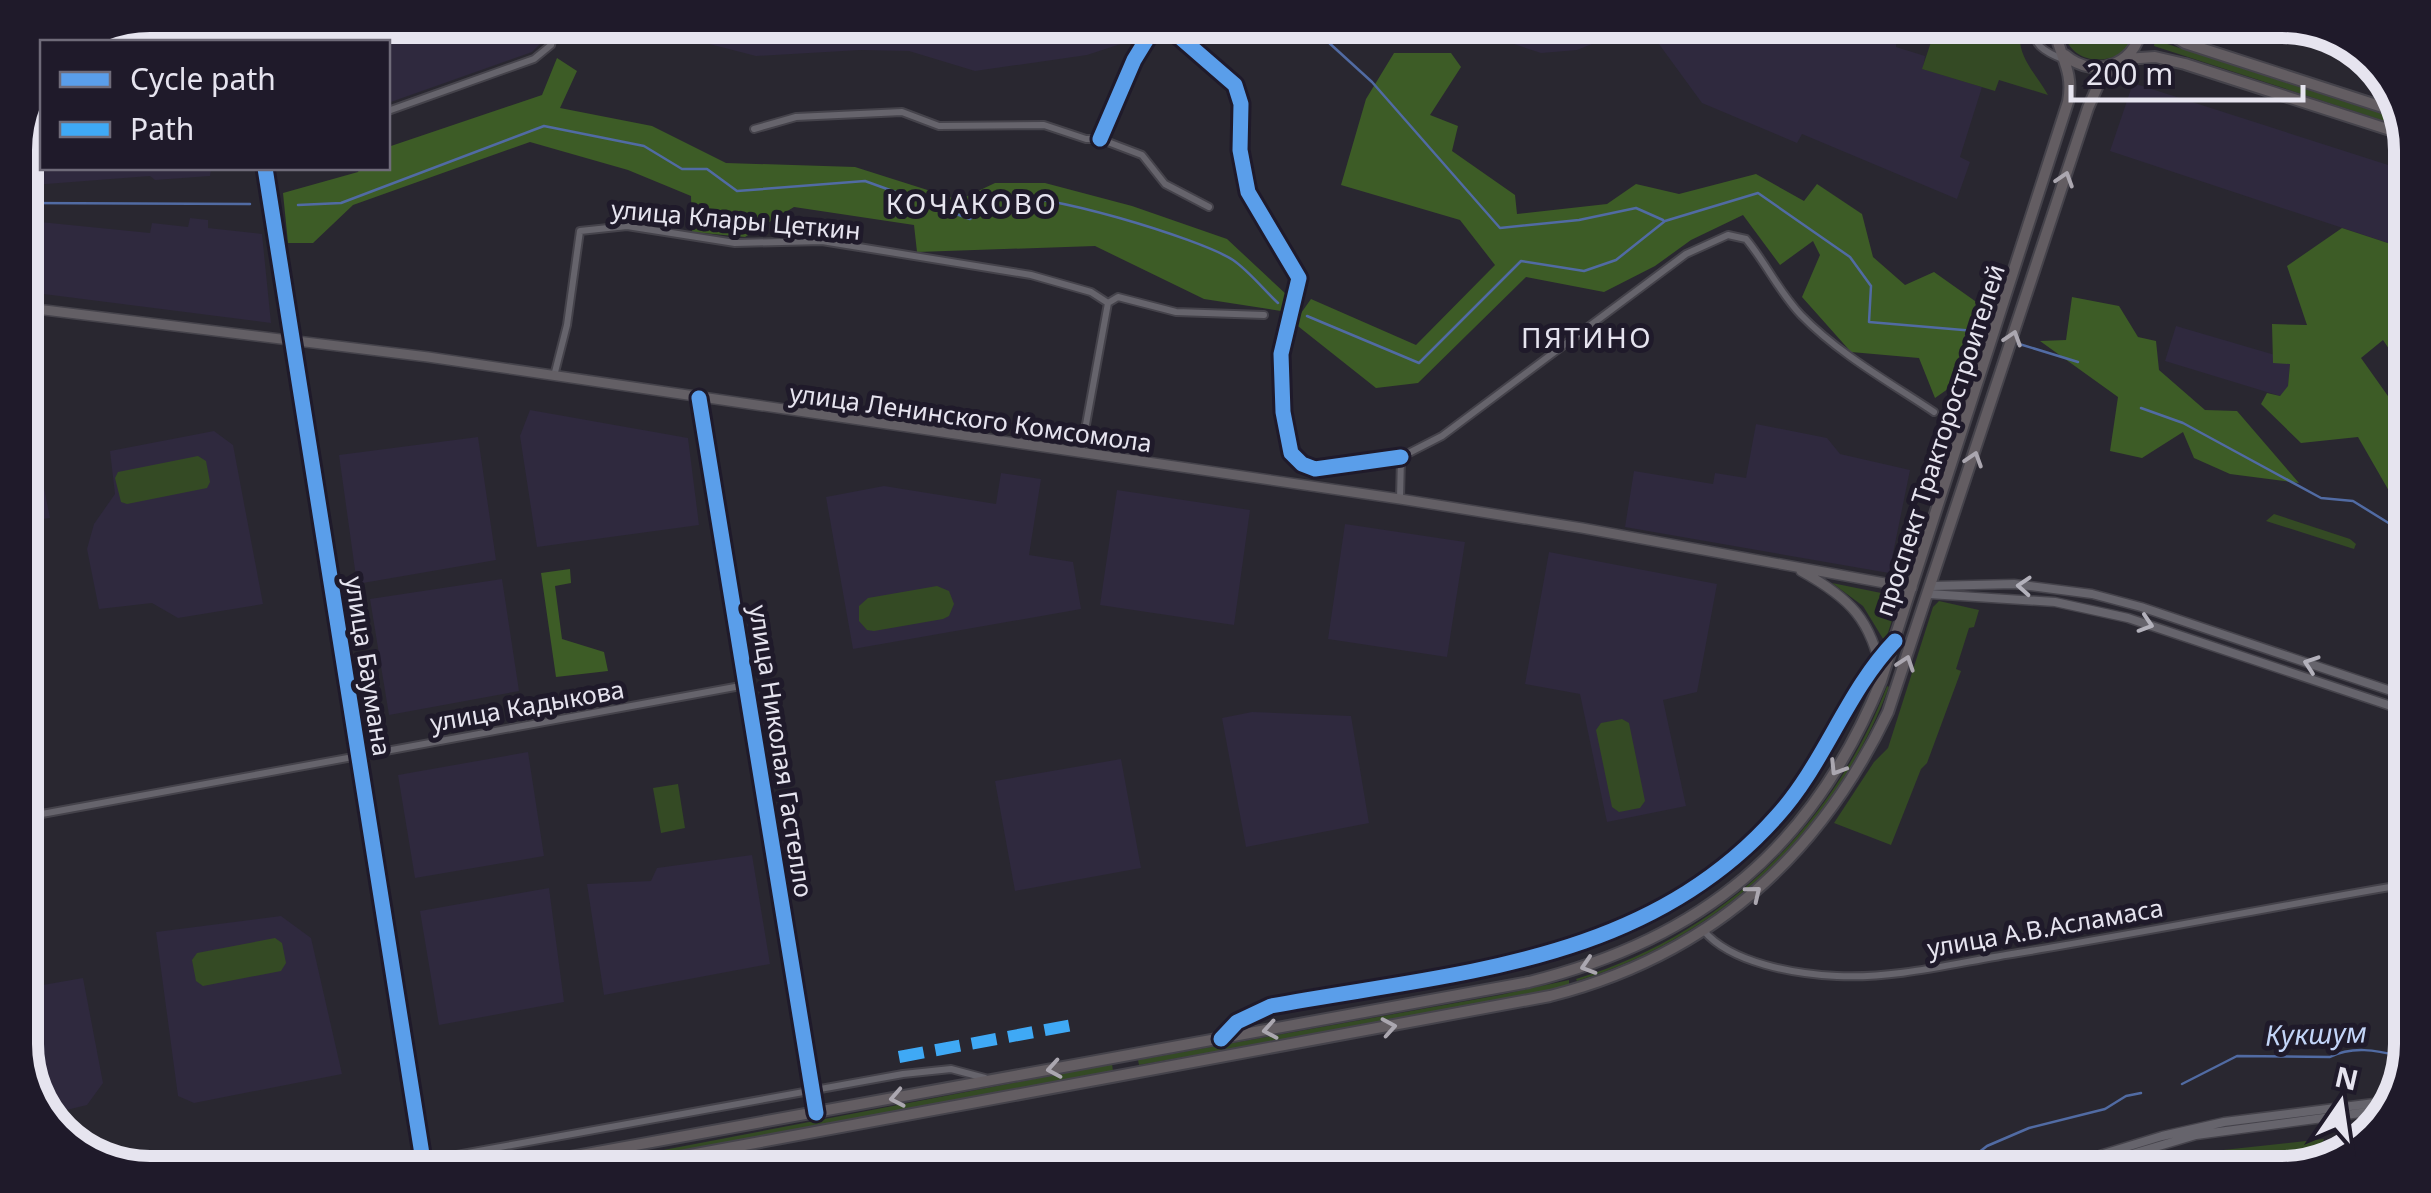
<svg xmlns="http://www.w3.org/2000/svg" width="2431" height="1193" viewBox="0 0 2431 1193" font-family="'Noto Sans',sans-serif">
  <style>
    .built { fill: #2f293e }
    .green { fill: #344a24 }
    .forest { fill: #3d5c26 }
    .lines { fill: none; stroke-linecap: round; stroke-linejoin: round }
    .stream { stroke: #516ba3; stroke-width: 2.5 }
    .minor-casing { stroke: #45434b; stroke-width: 10 }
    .tertiary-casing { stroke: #45434b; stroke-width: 11 }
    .secondary-casing { stroke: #45434b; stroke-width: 12 }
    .primary-casing { stroke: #45434b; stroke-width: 14 }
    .minor { stroke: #66646c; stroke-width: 6 }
    .tertiary { stroke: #66646c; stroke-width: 8 }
    .secondary { stroke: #635f65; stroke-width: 9 }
    .primary { stroke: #635d62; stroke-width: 10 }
    .quiet { stroke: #3fa9f5; stroke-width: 12; stroke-dasharray: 25 12; stroke-linecap: butt }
    .cycleway-casing { stroke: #1f1a2a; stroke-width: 21 }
    .cycleway { stroke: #5a9eea; stroke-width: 15 }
    .oneway { stroke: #aba7b0 }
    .oneway2 { stroke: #b3b1bb }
    .labels { text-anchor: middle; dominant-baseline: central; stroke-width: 10; stroke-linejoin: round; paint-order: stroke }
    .street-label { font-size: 25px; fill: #e6e4ef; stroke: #1f1a2a }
    .neighbourhood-label { font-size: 28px; letter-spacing: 2.5px; fill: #e6e4ef; stroke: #1f1a2a }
    .water-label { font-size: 28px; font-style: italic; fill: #c3d5f8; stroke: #1f1a2a }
    .rim { fill: none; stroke: #e6e4ef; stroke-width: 12 }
  </style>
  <rect width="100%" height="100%" fill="#292730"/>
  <path class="built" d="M149,20h399l1,3 -4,16 -13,13 -144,51v-61h-293z
    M616,20h538l-18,19 -49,16 -112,16 -66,-20 -49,-1 -104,6z
    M1441,20h211l-75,30 -36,3z
    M1657,20h241l-2,27 29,9 -2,13 59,18 -22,70 10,5 -13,37 -155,-65 -5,9 -95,-40 -46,-63z
    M2133,83l277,89 -1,78 -299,-99z
    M29,141h13v27h169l-1,8 -55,4 -5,-4 -130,10v-42z
    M190,218l18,2v8l54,6 9,89 -251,-32v-71l130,13 2,-10 36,4z
    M2176,326l99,29 -2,7 17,1 -2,24 -8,9 -115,-35z
    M530,410l158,28 11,87 -162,22 -17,-111z
    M30,417l20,101 -30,4v-103z
    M1756,424l71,14 13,16 70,16 -21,103 -264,-46 9,-56 79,13 2,-11 31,5z
    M214,431l19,14 30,159 -85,14 -26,-15 -53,6 -12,-60 7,-25 21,-30 -5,-43z
    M478,437l18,123 -139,24 -18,-129z
    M1001,473l40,6 -12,76 44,7 8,47 -228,40 -27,-152 58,-11 112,18z
    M1117,490l133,20 -16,115 -134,-20z
    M1345,524l120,18 -18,115 -119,-18z
    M1549,552l168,32 -20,108 -34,8 23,106 -79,16 -27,-128 -55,-10z
    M502,579l17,112 -130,24 -19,-116z
    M1252,712l99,4 18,107 -123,24 -24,-129z
    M528,752l16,104 -129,22 -17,-103z
    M1121,759l20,109 -126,23 -20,-110z
    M752,855l18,109 -166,31 -17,-111 64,-3 6,-13z
    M549,888l15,114 -125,23 -19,-114z
    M281,916l30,22 31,136 -148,29 -16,-7 -22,-164z
    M83,978l20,105 -16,22 -45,11 -22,-63v-64z"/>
  <path class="green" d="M1906,20h116c-9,34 10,47 26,75l-49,-15 -4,11 -73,-22 13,-39z
    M2062,20h72l-4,23 -8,10c-29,16 -60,2 -60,-33z
    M2155,40l249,81 2,7 -252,-82z
    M198,456l8,5 4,21 -3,6 -80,16 -6,-2 -6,-24 3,-6z
    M2274,514l76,25 6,5 -2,5 -88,-28z
    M1832,583l64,13 2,6 -13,40 -22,-36z
    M937,586l12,5 5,13 -5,12 -6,3 -69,12 -7,-1 -8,-9v-15l9,-8z
    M1939,601l40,9 -5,17 -5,1 -13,41 5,2 -34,92 -6,6 -30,76 -57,-22 40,-61 14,-14 45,-141z
    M1887,686l2,1c-53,141 -168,251 -312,294l-1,-2c145,-44 257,-152 311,-293z
    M1622,719l7,4 16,78 -5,7 -21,4 -7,-5 -16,-77 5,-7z
    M678,784l7,44 -24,5 -8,-45z
    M275,938l7,5 4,20 -5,8 -78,15 -7,-5 -4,-21 5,-7z
    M1569,980v5l-67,16 -363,64 -1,-5 362,-65z
    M1112,1064l1,7 -532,99 -1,-4z
    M2324,1139l-10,24 -32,10h-141l8,-15z"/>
  <path class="forest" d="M1394,53h57l10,14 -31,48 28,11 -6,25 63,44 2,19 90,-10 29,-20 43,10 77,-20 48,27 13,-17 45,30 11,43 32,28 29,-13 48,34 -20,73 -27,19 -16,-40 -68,-6 -49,-55 18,-42 -7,-14 -33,24 -37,-50 -52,25 -36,26 -51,26 -78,-15 -108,106 -42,5 -82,-65 17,-24 105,46 79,-80 -35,-45 -119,-35 25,-86z
    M557,58l20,13 -17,37 92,18 74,37 129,4 104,33 36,-17h50l87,23 95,33 60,56 -6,16 -77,-12 -109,-53 -178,6 -3,-27 -120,-18 -49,30 -53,-5 -1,-36 -63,-26 -98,-28 -177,63 -40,38h-25l-5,-50 75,-21 2,-4h28v-21l154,-52z
    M2342,228l67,22 -1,127 -25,-37 -22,18 39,55 -9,43 15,27v46l-16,-9 -1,-29 -31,-54 -57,6 -40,-39 6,-11 13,3 8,-10 2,-22 -17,-1 -1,-39 35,1 -20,-59z
    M2072,297l47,9 19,31 18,4 3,29 46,40 32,1 62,72 -69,-9 -36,-16 -11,-26 -41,26 -32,-7 8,-54 -78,-56 26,-1z
    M570,569l1,14 -16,3 7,53 42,13 4,19 -52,6 -15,-104z"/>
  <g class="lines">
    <path class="stream" d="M1304,20l68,62 128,146 79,-8 57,-12 27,12
      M20,203l230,1
      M298,205l43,-2 203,-77 100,20 38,23h25l30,22 128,-10 105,38c9,-7 21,-19 32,-21 35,-9 199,41 231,62 16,11 31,30 45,43
      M1307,316l112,47 102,-102 63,10 32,-11 49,-39 93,-28 92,64 21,29 -2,36 106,9 14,4
      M2016,343l62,19
      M2141,408l42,15 138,75 32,3 42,26 10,14
      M2182,1084l55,-28 93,1c22,-11 46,-7 69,-1
      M1956,1170l31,-24 42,-18 76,-19 21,-13 15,-3"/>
    <defs>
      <path id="minor" d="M2032,20c-1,25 12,32 33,40
        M388,111l146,-52 17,-14 6,-25
        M754,129l42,-12 106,-5 37,14 105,-1 42,14h14l42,16 23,29 44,23
        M1100,139l34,-79 19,-31 14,-3 68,59 6,19 -1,46 8,42 51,86 -18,76 2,58 8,41 11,11 13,5 86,-12
        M1108,303l10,-6 58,15 88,3
        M291,340l134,833
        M554,376l13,-51 13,-94 47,-5 108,17 87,-2 209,34 60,17 17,11
        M699,398l117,714
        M1081,452l27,-149
        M1400,499l1,-42 41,-21 244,-182 42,-19 18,4c20,24 33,53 55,76 38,39 88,67 133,97
        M20,818l726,-133
        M1704,931c27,32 91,43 133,45 60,3 122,-14 181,-23 128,-21 255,-46 383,-68
        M1223,1036l29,-24 19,-6c182,-34 376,-41 507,-190 45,-52 65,-121 112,-171
        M357,1173l546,-99 48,-5 34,9"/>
      <path id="tertiary" d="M24,134l18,-1
        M265,168l26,171
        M1932,586l82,-2 78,10 49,13 262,88
        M1929,594l126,8 73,16 275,92
        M2041,1173l121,-37 62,-14 174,-22
        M2068,1173l128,-38 194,-26"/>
      <path id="secondary" d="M20,307l408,50 972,142 182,29 330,60
        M1801,571c49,27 71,49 81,105"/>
      <path id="primary" d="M2147,20l38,23 216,70
        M2065,55c31,27 78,7 76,-35
        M2125,59l30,-2 30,7 224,72
        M482,1173l1047,-191c174,-43 284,-135 352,-301l187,-579c7,-35 -13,-50 -14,-82
        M593,1173l957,-177c158,-40 268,-138 338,-284l200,-604 11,-25 17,-19"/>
    </defs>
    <use href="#minor" class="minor-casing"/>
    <use href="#tertiary" class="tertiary-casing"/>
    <use href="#secondary" class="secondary-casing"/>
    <use href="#primary" class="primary-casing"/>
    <use href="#minor" class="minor"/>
    <use href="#tertiary" class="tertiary"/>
    <use href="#secondary" class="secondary"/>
    <use href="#primary" class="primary"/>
    <path class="quiet" d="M899,1057l173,-32"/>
    <defs>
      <path id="cycleway" d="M1100,139l34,-79 19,-31 14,-3 68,59 6,19 -1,46 8,42 51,86 -18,76 2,58 8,41 11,11 13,5 86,-12
        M265,168l160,1005
        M699,398l117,715
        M1221,1039l16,-17 34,-16c183,-34 374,-41 506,-190 48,-53 69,-124 118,-175"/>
    </defs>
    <use href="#cycleway" class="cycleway-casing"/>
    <use href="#cycleway" class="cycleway"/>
  </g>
  <defs><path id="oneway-chevron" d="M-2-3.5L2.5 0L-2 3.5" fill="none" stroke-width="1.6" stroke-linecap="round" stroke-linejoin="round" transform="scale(2.5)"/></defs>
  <g class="oneway">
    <use href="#oneway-chevron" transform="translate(2065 179) rotate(-72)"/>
    <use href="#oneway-chevron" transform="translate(2013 338) rotate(-72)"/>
    <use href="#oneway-chevron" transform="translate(1974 459) rotate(-72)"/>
    <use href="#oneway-chevron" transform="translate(1906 663) rotate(-71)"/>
    <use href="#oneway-chevron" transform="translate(1837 768) rotate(122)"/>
    <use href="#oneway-chevron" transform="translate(1754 893) rotate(-39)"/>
    <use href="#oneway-chevron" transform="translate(1588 966) rotate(162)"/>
    <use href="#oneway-chevron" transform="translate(1389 1027) rotate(-10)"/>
    <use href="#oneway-chevron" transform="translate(1270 1030) rotate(170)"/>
    <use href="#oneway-chevron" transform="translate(1054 1069) rotate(170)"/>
    <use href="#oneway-chevron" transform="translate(897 1098) rotate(169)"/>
  </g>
  <g class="oneway2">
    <use href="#oneway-chevron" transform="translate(2024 586) rotate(-176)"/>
    <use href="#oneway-chevron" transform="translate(2146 624) rotate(18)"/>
    <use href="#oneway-chevron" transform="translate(2311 664) rotate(-161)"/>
  </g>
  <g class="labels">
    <g class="street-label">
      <text transform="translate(736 219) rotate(5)">улица Клары Цеткин</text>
      <text transform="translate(971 417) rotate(8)">улица Ленинского Комсомола</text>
      <text transform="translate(1939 440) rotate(-72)">проспект Тракторостроителей</text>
      <text transform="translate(369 666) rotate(81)">улица Баумана</text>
      <text transform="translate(527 705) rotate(-10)">улица Кадыкова</text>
      <text transform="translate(782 751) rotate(81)">улица Николая Гастелло</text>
      <text transform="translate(2045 927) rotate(-10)">улица А.В.Асламаса</text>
    </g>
    <g class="neighbourhood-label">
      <text x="972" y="203">КОЧАКОВО</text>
      <text x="1587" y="337">ПЯТИНО</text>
    </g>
    <g class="water-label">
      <text transform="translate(2316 1033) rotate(-2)">Кукшум</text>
    </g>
  </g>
  <path d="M0 0H2431V1193H0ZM150 38H2282A112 112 0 0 1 2394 150V1044A112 112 0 0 1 2282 1156H150A112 112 0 0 1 38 1044V150A112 112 0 0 1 150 38Z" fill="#1f1a2a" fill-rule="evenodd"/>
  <path class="rim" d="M150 38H2282A112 112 0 0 1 2394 150V1044A112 112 0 0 1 2282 1156H150A112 112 0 0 1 38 1044V150A112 112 0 0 1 150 38Z"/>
  <rect x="40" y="40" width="350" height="130" fill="#1f1a2a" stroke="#6f6b79" stroke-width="2.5"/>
  <rect x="60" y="72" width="50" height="15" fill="#5a9eea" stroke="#6f6b79" stroke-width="2.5"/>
  <text x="130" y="90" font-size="30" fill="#e6e4ef">Cycle path</text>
  <rect x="60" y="122" width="50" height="15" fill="#3fa9f5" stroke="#6f6b79" stroke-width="2.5"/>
  <text x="130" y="140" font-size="30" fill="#e6e4ef">Path</text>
  <g transform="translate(2341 1103) rotate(13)" stroke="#1f1a2a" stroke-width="8" paint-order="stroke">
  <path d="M0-8L18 38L0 25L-18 38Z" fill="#e6e4ef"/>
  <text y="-15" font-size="28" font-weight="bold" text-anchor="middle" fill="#e6e4ef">N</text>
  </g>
  <path d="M2071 85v15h232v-15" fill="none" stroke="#e6e4ef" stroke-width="5"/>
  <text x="2086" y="85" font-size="30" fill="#e6e4ef" stroke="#1f1a2a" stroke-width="8" paint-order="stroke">200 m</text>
</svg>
